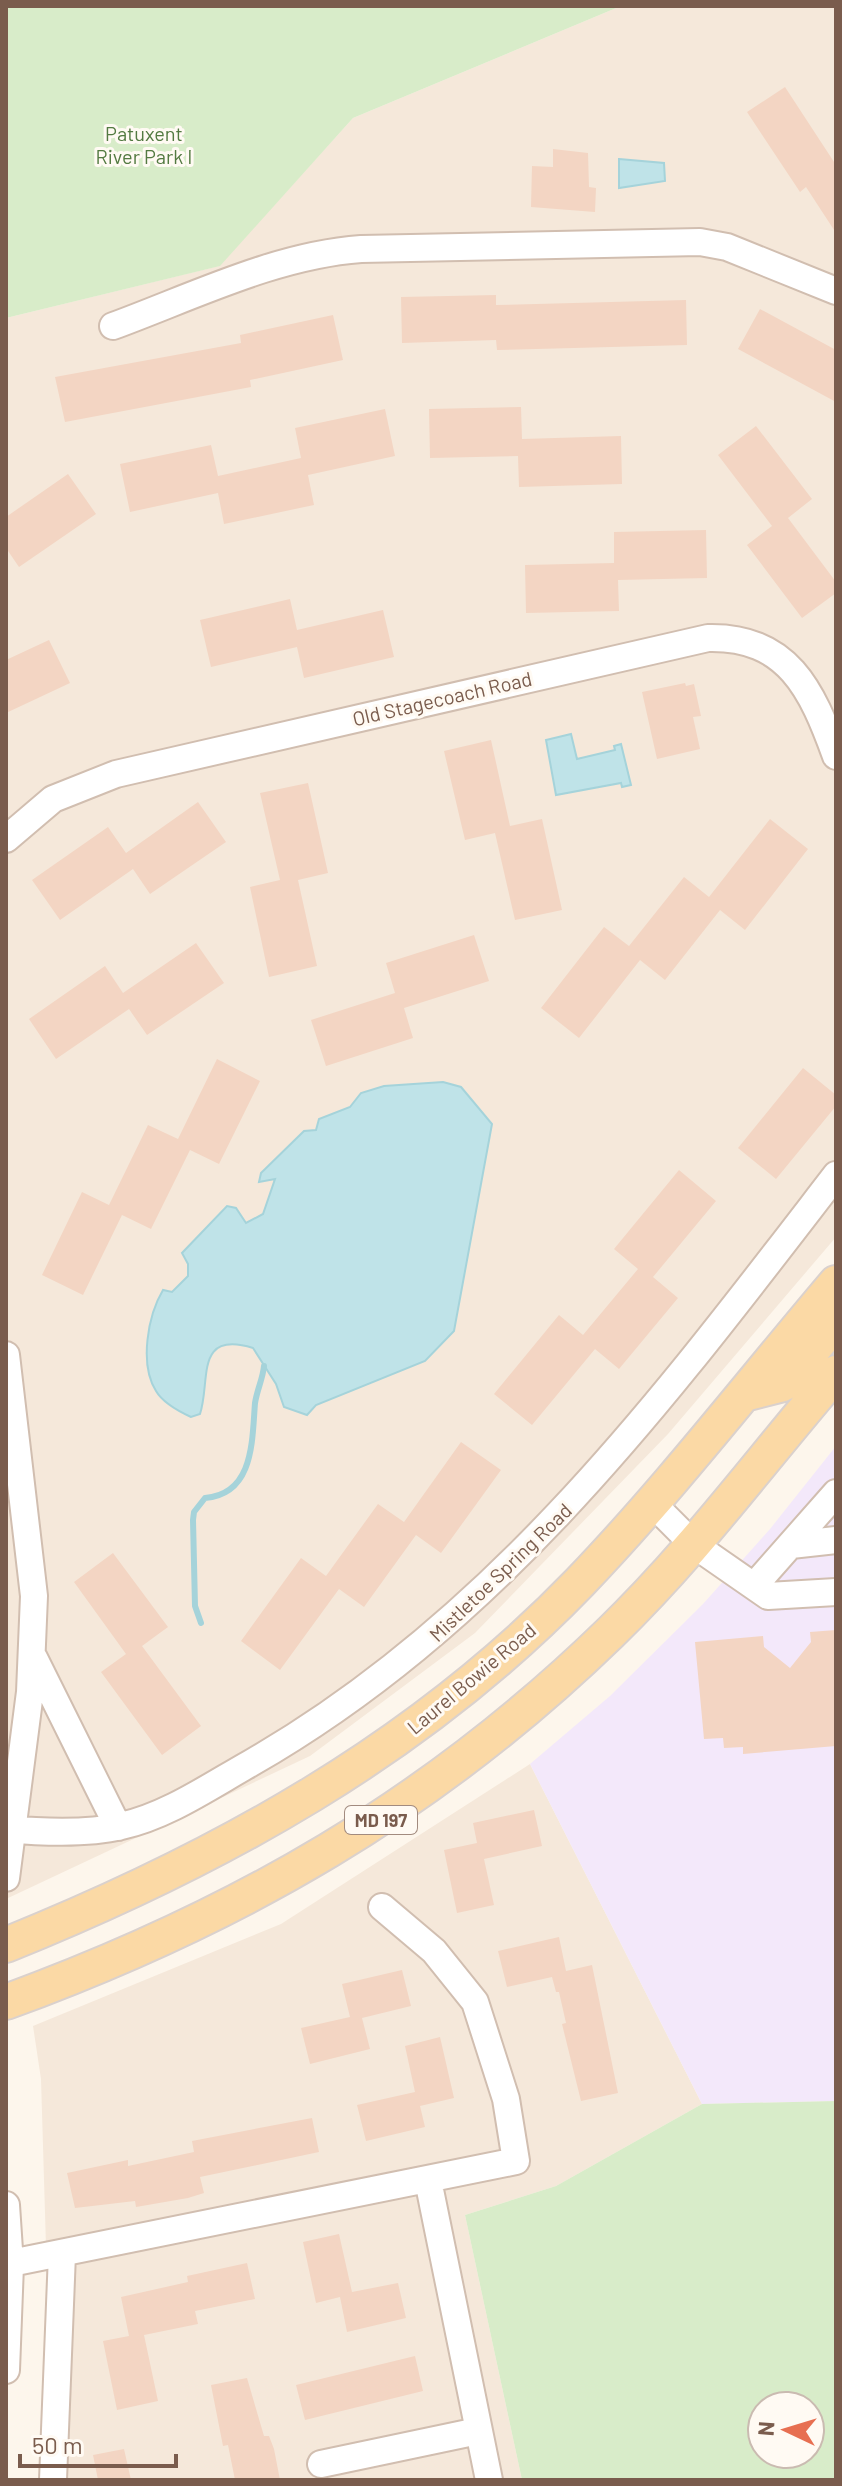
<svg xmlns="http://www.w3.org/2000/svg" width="842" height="2486" viewBox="0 0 842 2486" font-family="Barlow,sans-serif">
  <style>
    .residential { fill: #f5e8da }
    .education { fill: #f3e8fa }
    .green { fill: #d8ecc9; fill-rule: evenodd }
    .water { fill: #bfe3e8; stroke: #a5d3da; stroke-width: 2 }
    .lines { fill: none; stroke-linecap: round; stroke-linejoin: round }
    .stream { stroke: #a5d3da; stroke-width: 6 }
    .building { fill: #f3d5c3 }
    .minor-casing { stroke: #d1beb0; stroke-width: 30 }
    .major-casing { stroke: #dad1cd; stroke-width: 38 }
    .minor { stroke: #fff; stroke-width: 26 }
    .major { stroke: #fbd9a5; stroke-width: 34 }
    .labels { text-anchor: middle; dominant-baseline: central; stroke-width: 6; stroke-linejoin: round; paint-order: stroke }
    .shield { fill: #fffaf3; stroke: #a28b7f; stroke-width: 2 }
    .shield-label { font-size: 18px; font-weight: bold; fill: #7a5c4d }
    .park-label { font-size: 20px; fill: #537a41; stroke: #fffaf3 }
    .street-label { font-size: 20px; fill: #7a5c4d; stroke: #fffaf3 }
  </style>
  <rect width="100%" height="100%" fill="#fdf6ec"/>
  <path class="residential" d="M621,6h215v1231l-168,197 -193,199 -165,123 -304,143v-1581l213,-52 134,-148z
    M530,1764l172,340 -146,82 -91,29 57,265h-483l8,-200 -6,-201 -8,-53 248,-102z"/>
  <path class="education" d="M836,1446v655l-134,3 -172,-340 80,-68 93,-92 67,-75z"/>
  <path class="green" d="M6,6h615l-268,112 -133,148 -214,52z
    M836,2101v379h-314l-57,-265 91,-29 146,-82zM762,2406h48v48h-48z"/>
  <path class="water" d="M619,159l45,4 1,18 -46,7z
    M571,734l6,25 38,-9 -1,-4 7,-2 10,41 -9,2 -1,-4 -65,12 -10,-55z
    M443,1082l18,5 31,37 -38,207 -29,30 -109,44 -9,10 -23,-8 -8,-23 -23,-36c-59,-18 -42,33 -53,66l-9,3c-13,-6 -28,-14 -35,-26 -17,-27 -8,-76 7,-101l9,2 16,-16v-12l-6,-11 45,-47 9,2 10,15 17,-9 12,-35 -16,3 2,-9 43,-42 12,-1 3,-11 31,-12 11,-14 23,-7z"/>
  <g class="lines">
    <path class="stream" d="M201,1623l-6,-17 -2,-86 1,-8 11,-14c49,-4 47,-57 50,-95 2,-13 8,-25 9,-37"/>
  </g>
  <path class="building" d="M785,87l51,78v68l-30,-46 -6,5 -53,-80z
    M553,149l35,4 1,34 7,1 -1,24 -64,-5 1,-41 21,1z
    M496,295v10l190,-5 1,45 -190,5 -1,-10 -94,3 -1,-46z
    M760,309l76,41v52l-98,-53z
    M333,315l10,45 -93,20 1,7 -186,35 -10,-45 186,-34 -1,-8z
    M521,407l1,32 99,-3 1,48 -103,3 -1,-31 -88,2 -1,-49z
    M385,409l10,47 -87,19 6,30 -90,19 -6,-31 -88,19 -10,-48 91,-19 7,31 83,-18 -6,-30z
    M756,426l56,73 -24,19 48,64v11l-34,25 -55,-73 25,-19 -54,-71z
    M68,474l28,40 -77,53 -13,-19v-31z
    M706,530l1,48 -89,2 1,31 -93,2 -1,-48 89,-2v-31z
    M290,599l7,31 86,-20 11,47 -90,21 -7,-31 -86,20 -11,-47z
    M49,640l21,43 -64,30v-53z
    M685,683l1,3 8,-2 7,32 -8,1 7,32 -43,10 -15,-67z
    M491,740l19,86 32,-7 20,91 -47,10 -20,-87 -30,7 -21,-89z
    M308,783l20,90 -30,7 19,86 -48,11 -19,-90 30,-7 -20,-87z
    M198,802l28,40 -76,52 -17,-25 -73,51 -28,-40 76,-53 18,26z
    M770,819l38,30 -63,81 -25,-20 -55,70 -25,-20 -61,78 -38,-30 63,-81 25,19 55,-69 25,20z
    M474,935l15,46 -85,27 9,30 -87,28 -15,-46 84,-27 -9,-30z
    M196,943l28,40 -77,52 -18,-26 -73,50 -27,-40 76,-53 18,27z
    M217,1059l43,22 -41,83 -29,-14 -39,79 -29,-14 -39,80 -41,-20 40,-83 27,13 39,-80 30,14z
    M803,1068l33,27v11l-60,73 -38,-31z
    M679,1170l37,31 -63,76 25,21 -59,71 -24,-20 -63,76 -38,-31 65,-79 24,20 55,-66 -24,-20z
    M461,1442l40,28 -60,83 -25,-18 -52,72 -25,-18 -59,81 -39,-29 60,-83 25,18 52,-72 26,18z
    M113,1553l55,74 -26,19 59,80 -39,29 -61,-83 25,-18 -52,-72z
    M836,1630v116l-93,8v-7l-19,1 -1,-10 -19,1 -9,-97 68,-6 1,11 26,21 21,-26 -1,-10z
    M534,1810l8,36 -58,13 10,46 -37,8 -13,-63 33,-7 -4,-20z
    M559,1937l7,34 26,-6 26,128 -37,8 -19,-77 4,-1 -7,-31h-3l-4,-15 -45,10 -9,-36z
    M402,1970l9,36 -49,12 8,31 -60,15 -9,-36 49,-11 -8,-33z
    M440,2037l14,61 -34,8 5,21 -59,14 -9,-36 58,-13 -10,-46z
    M312,2118l7,34 -119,25 4,16 -16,5 -52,9 -1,-6 -60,7 -8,-35 61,-13v6l66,-14 -2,-11z
    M339,2234l13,58 46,-9 8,35 -59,14 -7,-35 -24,6 -13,-61z
    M247,2263l8,36 -60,12 3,13 -54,11 14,66 -41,9 -14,-69 26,-5 -8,-39 67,-15 -1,-6z
    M415,2356l8,35 -118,29 -9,-35z
    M247,2378l17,58h5l5,13 6,31h-45l-7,-35 -5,1 -12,-61z
    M124,2449l7,31h-33l-5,-25z"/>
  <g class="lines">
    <defs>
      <path id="minor" d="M113,326c79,-29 163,-71 248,-77l339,-7 27,5 109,44
        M6,839l47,-40 63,-25 592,-136c80,-2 104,52 128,118
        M6,1355l28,241 -4,96 -24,186
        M652,1503l41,41 75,52 68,-4
        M791,1545l45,-5
        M754,1586l82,-93
        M34,1658l84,169
        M6,1829c33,3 83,5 115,-3 46,-10 89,-40 130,-63 249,-143 413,-365 585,-588
        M428,2180l61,300
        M6,2205l4,60 -4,105
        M6,2264l510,-103 -10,-62 -31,-97 -41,-51 -52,-44
        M321,2464l157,-33
        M53,2480l9,-226"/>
      <path id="major" d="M744,1394l39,-10 53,-62
        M6,1945c213,-86 413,-196 574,-363 91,-95 171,-199 256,-299
        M6,2002c232,-85 426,-196 604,-369 83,-80 151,-173 226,-260"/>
    </defs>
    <use href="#minor" class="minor-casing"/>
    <use href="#major" class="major-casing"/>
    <use href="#minor" class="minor"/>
    <use href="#major" class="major"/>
  </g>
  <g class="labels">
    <rect class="shield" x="345" y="1806" width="72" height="28" rx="6"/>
    <g class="shield-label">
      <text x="381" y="1820">MD 197</text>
    </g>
    <g class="park-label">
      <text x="144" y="133">Patuxent<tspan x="144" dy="23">River Park I</tspan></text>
    </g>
    <g class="street-label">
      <text transform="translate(442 698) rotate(-13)">Old Stagecoach Road</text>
      <text transform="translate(500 1572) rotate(-44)">Mistletoe Spring Road</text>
      <text transform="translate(471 1678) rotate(-40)">Laurel Bowie Road</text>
    </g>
  </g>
  <rect width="842" height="2486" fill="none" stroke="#7a5c4d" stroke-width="16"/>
  <g transform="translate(786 2430) rotate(274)"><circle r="38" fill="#fffaf3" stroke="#cabbb1" stroke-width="2"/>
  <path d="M0-6L14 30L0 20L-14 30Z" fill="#e76f51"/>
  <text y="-12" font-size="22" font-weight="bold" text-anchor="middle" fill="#7a5c4d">N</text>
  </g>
  <path d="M20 2454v12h156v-12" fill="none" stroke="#7a5c4d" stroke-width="4"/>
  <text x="32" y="2454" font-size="24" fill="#7a5c4d" stroke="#fffaf3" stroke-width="6" paint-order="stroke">50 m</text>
</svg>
